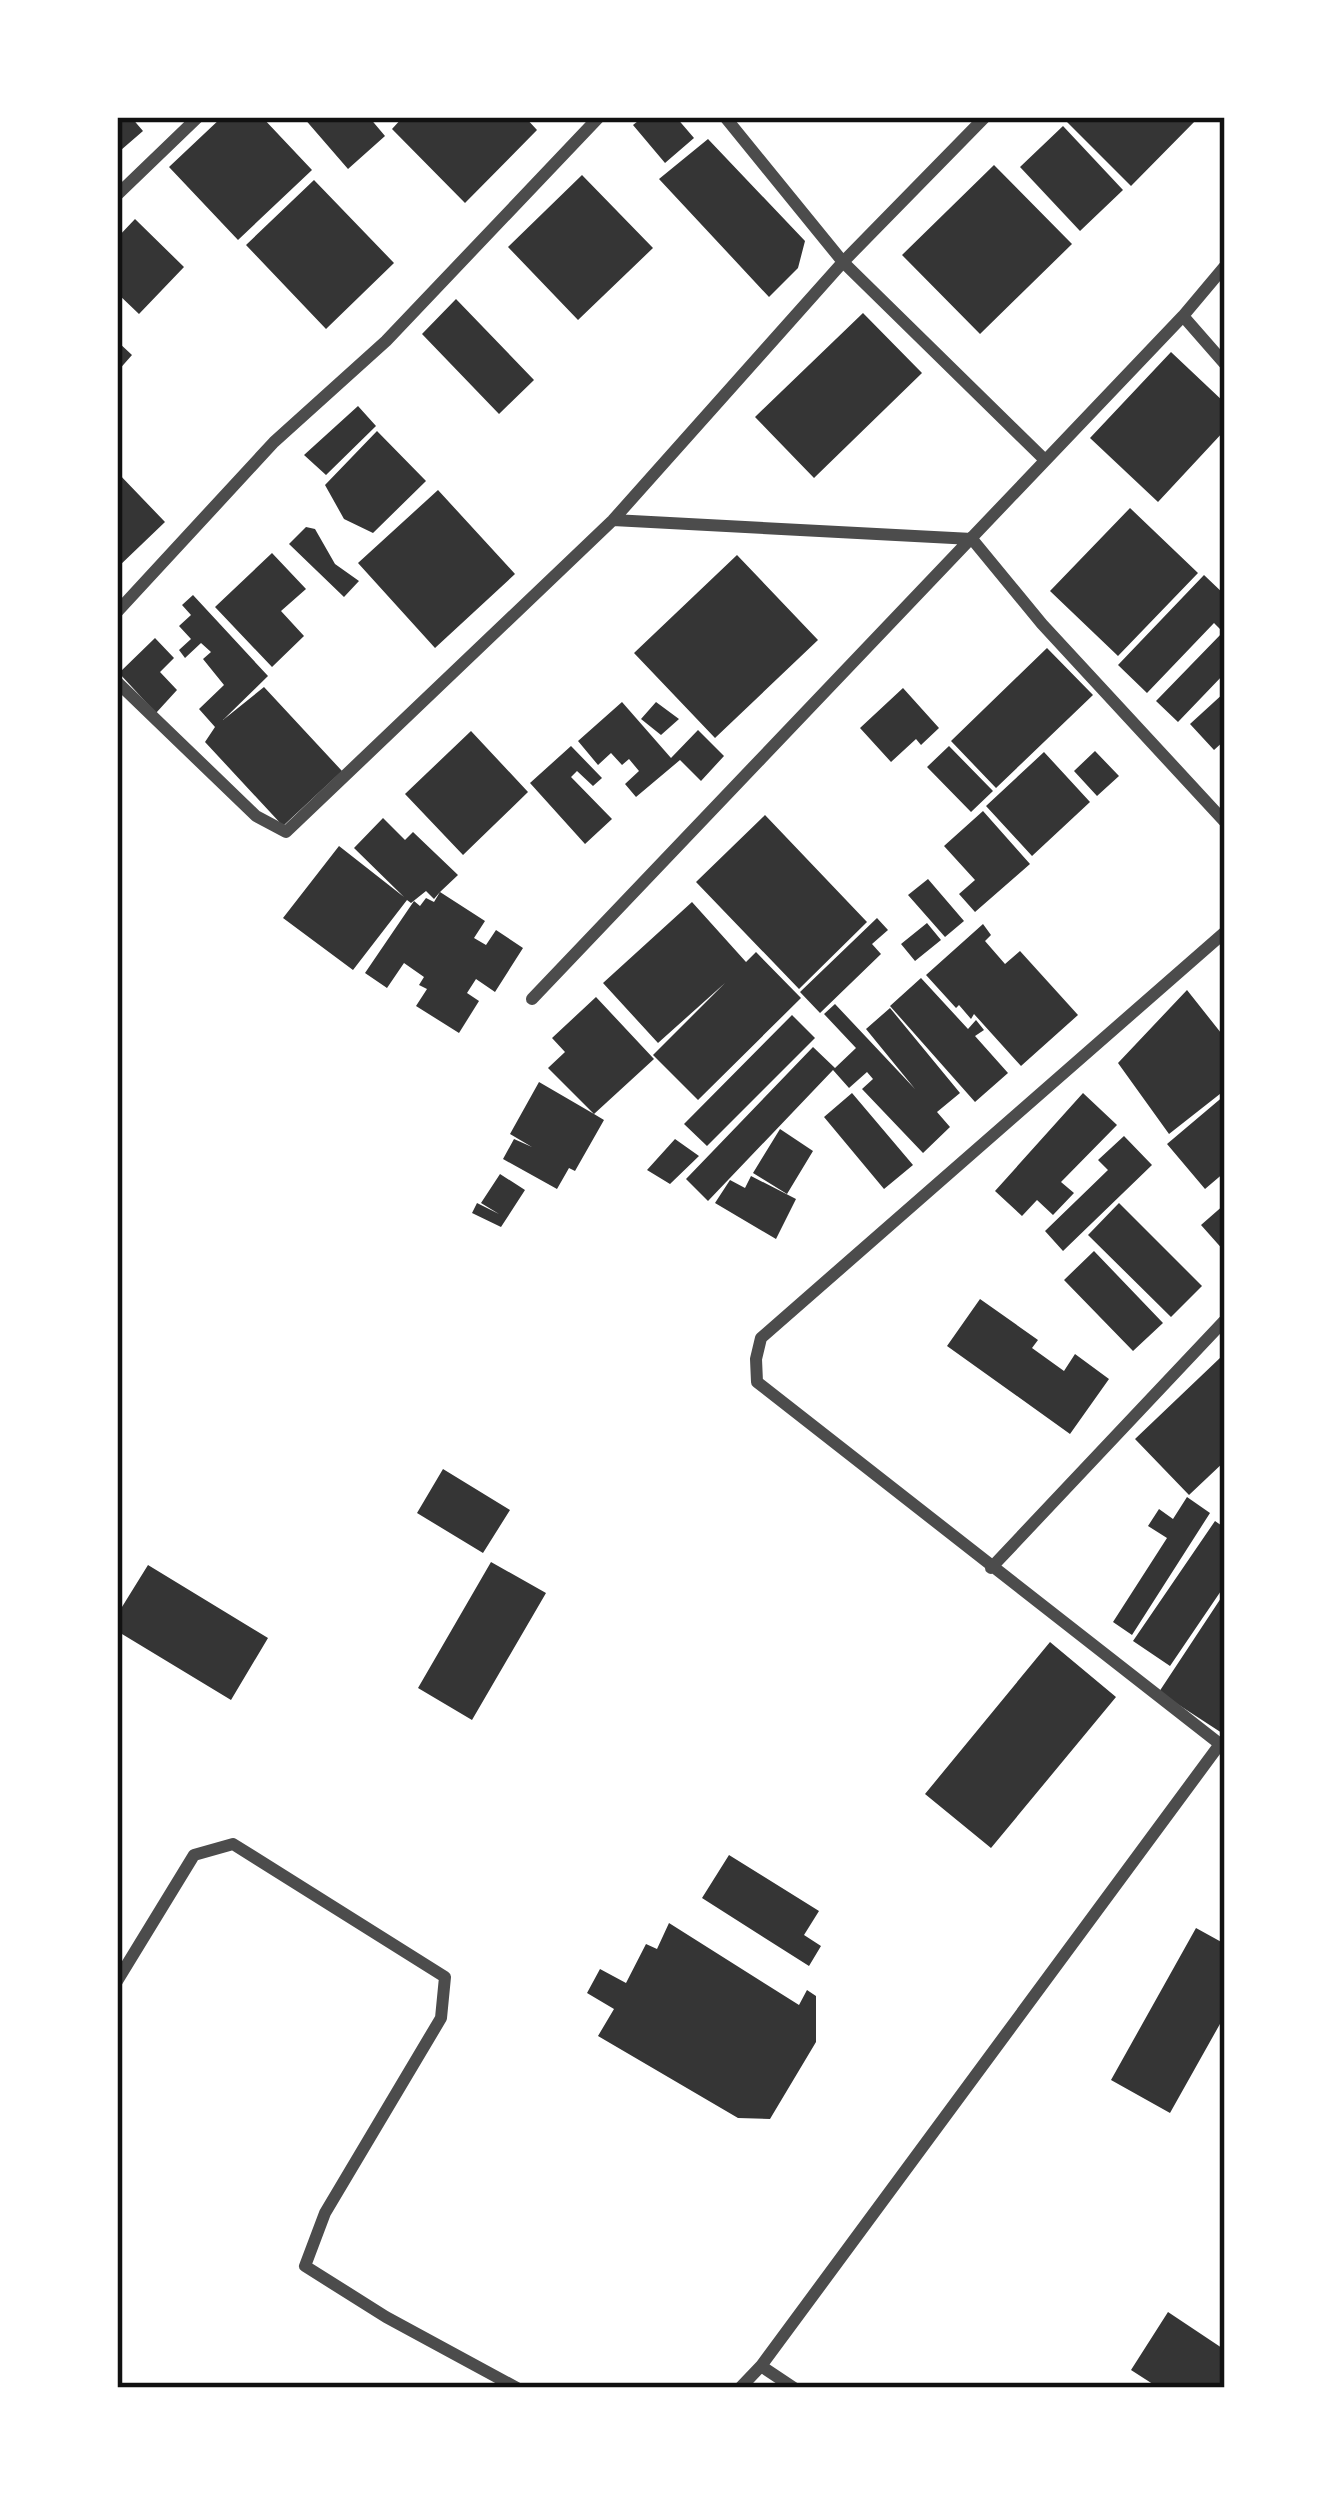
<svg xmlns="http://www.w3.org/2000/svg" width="1342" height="2505" viewBox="0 0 1342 2505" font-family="'Open Sans',sans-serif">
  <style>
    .building { fill: #353535 }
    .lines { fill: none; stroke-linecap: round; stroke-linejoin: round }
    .minor { stroke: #4c4c4c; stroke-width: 12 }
    .neatline { fill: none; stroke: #111; stroke-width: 4.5 }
  </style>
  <rect width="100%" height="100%" fill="#fff"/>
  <path class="building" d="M117,117h14l12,14 -22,19 -4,-4z
    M222,117h40l50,53 -74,70 -69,-73z
    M303,117h66l16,19 -37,33z
    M403,117h122l12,13 -72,73 -73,-74z
    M643,117h33l18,21 -29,25 -32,-38z
    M1062,117h137l-68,69z
    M1063,126l60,64 -43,41 -60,-64z
    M708,139l97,102 -7,27 -29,29 -110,-118z
    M994,165l78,79 -92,90 -78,-79z
    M582,175l71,73 -75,72 -70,-73z
    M314,180l80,83 -68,66 -80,-84z
    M135,219l49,48 -45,47 -22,-21v-55z
    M456,299l78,81 -35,34 -77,-80z
    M863,313l59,60 -108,105 -59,-61z
    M117,341l15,14 -15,17z
    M1171,352l54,51v27l-67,72 -68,-64z
    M358,406l18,20 -50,49 -22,-20z
    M377,431l49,50 -53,52 -29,-14 -19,-34z
    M117,472l48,50 -48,46z
    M438,490l77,84 -80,74 -77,-85z
    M1130,508l68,65 -80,83 -68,-65z
    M306,527l9,2 20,35 24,17 -15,16 -55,-53z
    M272,553l34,36 -25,22 23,25 -32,31 -57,-60z
    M737,555l81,85 -103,98 -81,-85z
    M1204,575l21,20v78l-47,49 -22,-21 67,-69 -9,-9 -67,70 -29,-28z
    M193,595l75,81 -45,44 41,-33 78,84 -59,55 -78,-84 10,-15 -16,-18 25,-24 -21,-26 8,-7 -10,-9 -16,15 -6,-8 12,-11 -12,-13 12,-11 -9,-10z
    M155,638l19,20 -14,14 17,18 -21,23 -37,-40z
    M1047,648l46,47 -97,93 -45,-47z
    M903,688l36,40 -18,17 -5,-6 -25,23 -31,-34z
    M1225,692v48l-11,10 -24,-26z
    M622,702l49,56 27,-28 26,26 -23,25 -21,-21 -44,37 -11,-13 14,-13 -10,-12 -7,6 -11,-12 -13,12 -20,-24z
    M656,702l23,17 -18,16 -20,-16z
    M471,731l57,61 -65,63 -58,-61z
    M571,746l31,32 -9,8 -16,-15 -6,6 41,42 -27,25 -55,-61z
    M949,746l44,45 -22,21 -44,-45z
    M1095,751l24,25 -22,20 -23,-25z
    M1044,752l46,50 -58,54 -46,-50z
    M983,811l47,53 -55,48 -16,-18 16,-14 -31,-34z
    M765,815l102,107 -68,67 -103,-107z
    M383,818l22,22 8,-8 45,43 -18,17 45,29 -11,17 12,7 10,-15 27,18 -28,44 -19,-13 -9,14 12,8 -20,32 -43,-27 11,-17 -8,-4 5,-8 -20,-14 -17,25 -22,-15 49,-72 6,5 6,-8 8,4 6,-10 -6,7 -8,-8 -15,12 -4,-3 -54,70 -70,-52 56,-72 65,51 -50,-49z
    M928,879l36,42 -19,16 -37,-42z
    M692,902l54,60 10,-10 45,46 -103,102 -45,-45 72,-72 -67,60 -55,-60z
    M877,918l11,12 -16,14 9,10 -61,59 -20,-21z
    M927,923l14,17 -26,21 -14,-17z
    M983,924l8,11 -6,6 20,23 15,-13 58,64 -57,51 -47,-52 -3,5 -12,-14 -3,3 -30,-33z
    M921,978l47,51 8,-9 8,10 -9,6 33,37 -33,29 -85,-96z
    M1187,990l38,48v52l-56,44 -51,-71z
    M596,997l58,62 -60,55 10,6 -29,51 -6,-3 -12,21 -54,-30 11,-20 18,8 -22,-13 29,-52 55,32 -46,-46 17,-16 -13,-14z
    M835,1004l80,85 -49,-60 24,-21 70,85 -23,19 13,15 -27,26 -61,-64 11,-10 -6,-7 -18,16 -16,-18 -125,131 -22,-22 127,-132 22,21 21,-20 -32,-34z
    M792,1015l23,23 -108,108 -23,-22z
    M852,1093l61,72 -29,24 -60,-72z
    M1083,1093l34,32 -56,57 13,11 -21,22 -16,-15 -15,16 -27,-25z
    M1225,1095v77l-20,17 -38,-45z
    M780,1129l33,22 -26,43 -34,-21z
    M1124,1136l28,29 -89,86 -18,-20 63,-61 -10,-10z
    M675,1139l24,17 -29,28 -23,-14z
    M500,1174l25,16 -24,37 -29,-14 5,-10 22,11 -18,-11z
    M751,1176l45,23 -20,40 -61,-36 15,-23 15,8z
    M1119,1203l83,83 -31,31 -83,-82z
    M1225,1204v48l-24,-27z
    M1094,1251l69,72 -30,28 -69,-71z
    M980,1299l58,41 -6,8 32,23 11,-17 34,25 -39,55 -123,-88z
    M1221,1357h4v104l-36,34 -54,-56z
    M443,1469l67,41 -27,43 -66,-40z
    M1187,1497l23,16 -78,122 -19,-13 54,-84 -19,-12 11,-17 14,10z
    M1215,1521l10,7v57l-55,81 -37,-25z
    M491,1562l55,31 -74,127 -54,-32z
    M148,1565l120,73 -37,62 -114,-69v-16z
    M1225,1592v143l-66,-43z
    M1050,1642l66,55 -125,151 -66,-54z
    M729,1855l90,56 -15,24 17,11 -12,20 -107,-68z
    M669,1923l130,82 8,-15 9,6v46l-46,77 -32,-1 -140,-82 16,-27 -27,-16 13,-24 26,14 20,-39 11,5z
    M1196,1928l29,16v71l-55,98 -59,-33z
    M1168,2312l57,38v38h-66l-28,-18z"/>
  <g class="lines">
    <path class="minor" d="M725,117l118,145 202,198
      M117,195l81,-78
      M1183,316l42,48
      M613,520l359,19 70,85 183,198
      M117,612l157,-170 112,-101 213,-224
      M117,682l139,134 30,16 327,-312 230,-258 142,-145
      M1225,932l-464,406 -5,21 1,23 468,366
      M532,999l651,-683 42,-50
      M991,1568l234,-248
      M117,1981l77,-126 39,-11 212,133 -4,41 -116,195 -20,53 81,51 131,71
      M740,2388l21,-22
      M794,2388l-33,-22 459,-622"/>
  </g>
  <rect width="1342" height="2505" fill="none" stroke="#ffffff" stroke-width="240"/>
  <rect x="120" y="120" width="1102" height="2265" class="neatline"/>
</svg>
